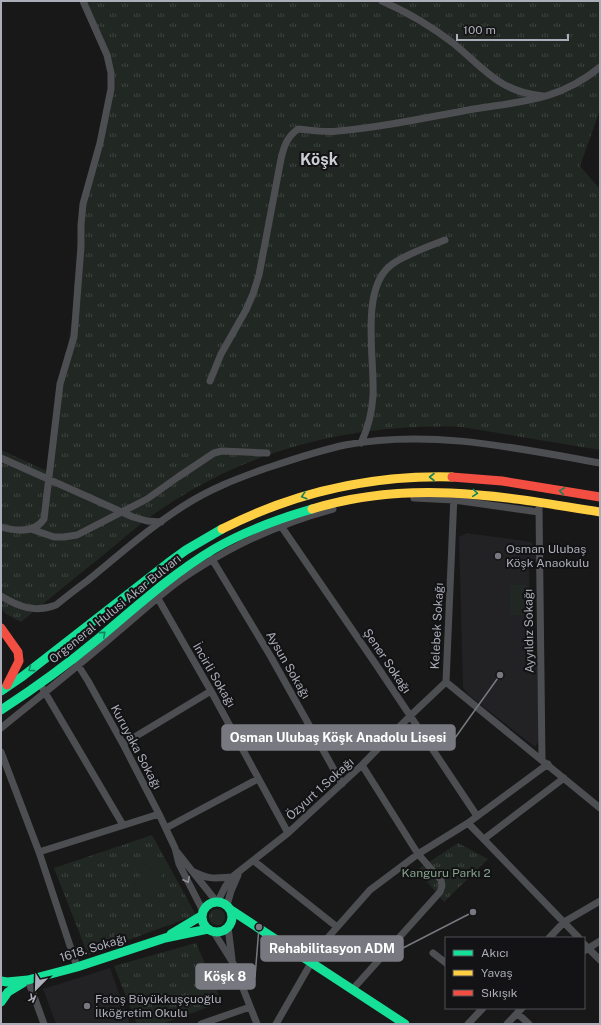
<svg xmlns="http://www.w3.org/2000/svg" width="601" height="1025" viewBox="0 0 601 1025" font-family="'Public Sans',sans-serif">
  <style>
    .built { fill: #222224 }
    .grass { fill: url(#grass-tufts) }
    .pitch { fill: #212722 }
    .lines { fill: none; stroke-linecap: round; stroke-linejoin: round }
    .street { stroke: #4d4e51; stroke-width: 7 }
    .fast { stroke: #16e098; stroke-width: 9 }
    .slow { stroke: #ffcf43; stroke-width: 9 }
    .jam { stroke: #f24e42; stroke-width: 9 }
    .oneway { stroke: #15835d }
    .oneway2 { stroke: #8f9099 }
    .poi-dot { fill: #787980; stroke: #131214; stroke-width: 1.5 }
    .labels { text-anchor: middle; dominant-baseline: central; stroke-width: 4; stroke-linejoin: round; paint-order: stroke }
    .poi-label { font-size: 12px; fill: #abadb8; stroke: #131214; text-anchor: start }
    .street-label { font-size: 12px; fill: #abadb8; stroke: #131214 }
    .park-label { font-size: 12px; fill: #83a289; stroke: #131214 }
    .district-label { font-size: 16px; font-weight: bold; fill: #cbcdd5; stroke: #131214 }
    .leader { fill: none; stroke: #787980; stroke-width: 1.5 }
    .callout-dot { fill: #787980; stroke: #131214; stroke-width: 1.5 }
    .callout { fill: #787980; stroke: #787980; stroke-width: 1.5 }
    .callout-label { font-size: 13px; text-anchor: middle; font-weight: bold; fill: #fff }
  </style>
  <defs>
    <pattern id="grass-tufts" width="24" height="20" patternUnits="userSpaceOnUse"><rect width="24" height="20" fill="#212722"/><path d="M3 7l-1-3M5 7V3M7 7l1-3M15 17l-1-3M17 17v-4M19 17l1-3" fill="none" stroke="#3f4440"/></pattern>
  </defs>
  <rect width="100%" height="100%" fill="#181818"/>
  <path class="built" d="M467,533l64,9 5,9v11h-7l2,99 6,1 2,79 -4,6 -64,-50 -8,-9 -4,-151z
    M110,968l20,56h-74l-13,-35z"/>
  <path class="grass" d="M81,1h519v109l-20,56 20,23v261l-138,-23c-105,-4 -211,21 -299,81 -20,13 -38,29 -57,45 -29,23 -57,46 -85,69l-15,-8 -5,-6v-158l46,21 12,-95 9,-32 4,-22 2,-34 6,-76 22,-84 5,-32 3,-24 -2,-11z
    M152,835l44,80 -108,40 -34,-87z
    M458,843l30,16 -44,43 -27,-32z
    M209 917a8 8 0 1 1 16 0a8 8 0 1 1-16 0Z
    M196,943l26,59 -60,22h-25l-23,-58z"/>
  <path class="pitch" d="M510,585h16v30h-16z
    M146,862l18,8 -13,29 -18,-9z"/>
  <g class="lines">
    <path class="street" d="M382,1c25,11 49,25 71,42 31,25 46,49 90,53
      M210,381l11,-27 25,-44 7,-16 6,-19 22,-116c3,-13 6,-22 17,-30 13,1 27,4 40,2 40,-3 80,-12 120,-19 54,-11 96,-7 142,-45
      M361,443c7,-15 11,-31 12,-47 2,-35 -13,-106 17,-130 11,-10 40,-20 55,-26
      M1,458l132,59 14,4 14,1
      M454,495l-8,187 154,126
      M414,498l40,2 85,12
      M539,508l3,252
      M279,523l96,140 102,153
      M1,527c14,4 33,7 43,-8l16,-135 14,-47 7,-90v-22l2,-21 17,-61 11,-54v-16l-4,-18 -24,-54
      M31,529l23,8h10l13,-2 70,-36 31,-22 36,-24 8,-2 45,2
      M212,559l59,98 71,127
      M156,595l55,96 77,142
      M1,596c18,11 34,17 55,9 10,-8 20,-16 31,-24 32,-26 63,-54 98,-76 25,-16 51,-26 79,-36 27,-9 53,-18 81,-24 86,-16 171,3 255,18
      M76,662l12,19 35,63 36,70 16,34 4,16 24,47
      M43,689l80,136
      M1,728c38,-31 76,-61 113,-93 27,-22 53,-48 83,-66 42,-27 88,-47 136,-60
      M123,744l88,-53
      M1,752l38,100 38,115
      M468,823l111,115
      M166,828l92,-49
      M484,839l80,-61
      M39,852l120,-38
      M177,852l39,49
      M254,861l83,66
      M194,872c16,8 21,6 38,5
      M218,901l7,-14 7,-10 56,-44 74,-68 48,-49 36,-34
      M227,905l4,-14 7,-16
      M228,927l4,32
      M213,931l20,32 24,61
      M549,938l15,-16 36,-21
      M584,944l16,16
      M584,951l16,-10
      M433,953l13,10
      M308,960l62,-70 48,-36 50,-31 80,-59
      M28,980l16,44
      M352,990l88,-98 2,-6 -1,-6 -23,-26 -56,-89
      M517,1013l12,11
      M201,1024l49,-17
      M276,1024l35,-61
      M468,1024l15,-16
      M507,1024l15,-16"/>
    <path class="fast" d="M1,691l22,-15 145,-113 18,-13 36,-21
      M1,710c34,-22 67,-46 98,-72 37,-31 73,-64 115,-89 31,-18 64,-30 98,-40
      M202 917a15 15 0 1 1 30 0a15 15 0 1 1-30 0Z
      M231,910l174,114
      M171,934l30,-18
      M1,981l6,1 21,-2 49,-13 88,-29 43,-9
      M1,1002l7,-10 15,-9"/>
    <path class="slow" d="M312,509c98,-30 190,-13 288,3
      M222,529c71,-36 150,-54 230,-52"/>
    <path class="jam" d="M452,477l50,4 98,16
      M1,628l17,24 1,9 -12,24"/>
  </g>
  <defs><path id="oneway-chevron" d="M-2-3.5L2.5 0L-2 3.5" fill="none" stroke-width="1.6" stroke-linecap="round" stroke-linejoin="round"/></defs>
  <g class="oneway">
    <use href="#oneway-chevron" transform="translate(432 477) rotate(180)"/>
    <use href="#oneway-chevron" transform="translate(562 491) rotate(-171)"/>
    <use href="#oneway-chevron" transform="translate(475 493) rotate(5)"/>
    <use href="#oneway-chevron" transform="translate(304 496) rotate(164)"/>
    <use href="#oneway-chevron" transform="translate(103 634) rotate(-40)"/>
    <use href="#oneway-chevron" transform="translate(31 669) rotate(143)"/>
  </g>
  <use class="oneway2" href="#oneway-chevron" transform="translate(187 880) rotate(64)"/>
  <g class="poi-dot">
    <circle cx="498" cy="556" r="4"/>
    <circle cx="87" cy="1006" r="4"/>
  </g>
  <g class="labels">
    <g class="poi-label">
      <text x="506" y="549">Osman Ulubaş<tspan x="506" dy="14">Köşk Anaokulu</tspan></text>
      <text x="95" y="999">Fatoş Büyükkuşçuoğlu<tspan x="95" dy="14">İlköğretim Okulu</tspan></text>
    </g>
    <g class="street-label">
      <text transform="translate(115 609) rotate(-39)">Orgeneral Hulusi Akar Bulvarı</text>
      <text transform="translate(437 626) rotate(-87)">Kelebek Sokağı</text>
      <text transform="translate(529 631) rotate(-91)">Ayyıldız Sokağı</text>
      <text transform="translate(387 661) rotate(56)">Şener Sokağı</text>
      <text transform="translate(288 665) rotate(60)">Aysun Sokağı</text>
      <text transform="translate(214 675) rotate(60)">İncirli Sokağı</text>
      <text transform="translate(136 747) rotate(62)">Kuruyaka Sokağı</text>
      <text transform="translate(320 789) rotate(-42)">Özyurt 1.Sokağı</text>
      <text transform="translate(93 948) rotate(-17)">1618. Sokağı</text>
    </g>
    <g class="park-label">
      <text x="446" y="873">Kanguru Parkı 2</text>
    </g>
    <g class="district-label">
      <text x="319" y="159">Köşk</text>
    </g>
  </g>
  <path class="leader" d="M500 675L455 738M473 912L403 948M259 927L255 977"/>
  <g class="callout-dot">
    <circle cx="500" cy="675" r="4"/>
    <circle cx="473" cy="912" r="4"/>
    <circle cx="259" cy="927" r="4"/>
  </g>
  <g class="callout">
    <rect x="222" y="725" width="233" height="25" rx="4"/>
    <rect x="261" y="936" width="142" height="25" rx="4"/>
    <rect x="196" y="964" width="59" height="25" rx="4"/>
  </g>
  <g class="callout-label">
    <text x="338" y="742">Osman Ulubaş Köşk Anadolu Lisesi</text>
    <text x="332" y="953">Rehabilitasyon ADM</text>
    <text x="225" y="981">Köşk 8</text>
  </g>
  <rect width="601" height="1025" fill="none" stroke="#abadb8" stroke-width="4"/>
  <rect x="445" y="937" width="140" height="72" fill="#131214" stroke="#505056"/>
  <rect x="453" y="950" width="20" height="6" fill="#16e098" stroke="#505056"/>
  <text x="481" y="957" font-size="12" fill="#abadb8">Akıcı</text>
  <rect x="453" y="970" width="20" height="6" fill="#ffcf43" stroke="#505056"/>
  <text x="481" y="977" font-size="12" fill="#abadb8">Yavaş</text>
  <rect x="453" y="990" width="20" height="6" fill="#f24e42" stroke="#505056"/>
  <text x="481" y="997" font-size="12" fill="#abadb8">Sıkışık</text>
  <g transform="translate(36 989) rotate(203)" stroke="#131214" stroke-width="3" paint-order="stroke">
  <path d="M0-3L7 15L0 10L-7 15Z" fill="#abadb8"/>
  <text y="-6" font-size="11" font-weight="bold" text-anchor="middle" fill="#abadb8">K</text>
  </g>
  <path d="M457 34v6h111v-6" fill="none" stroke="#abadb8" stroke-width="2"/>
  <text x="463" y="34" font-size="12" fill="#abadb8" stroke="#131214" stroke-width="3" paint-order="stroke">100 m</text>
</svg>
